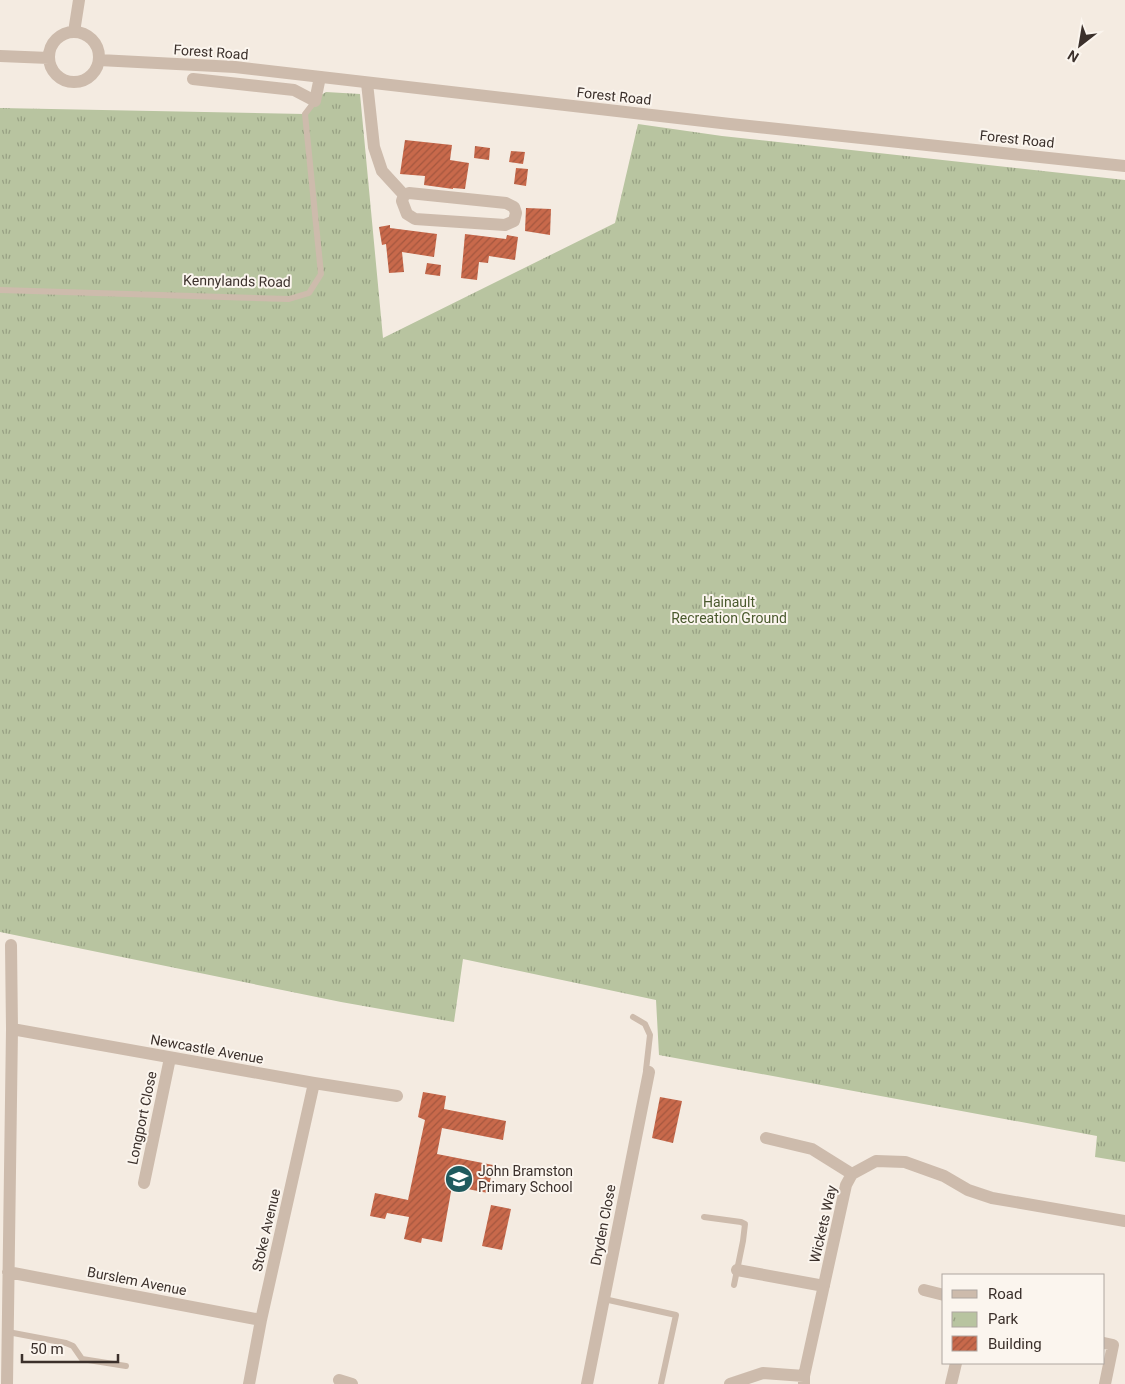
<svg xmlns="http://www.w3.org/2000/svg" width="1125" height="1384" viewBox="0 0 1125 1384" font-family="Roboto,sans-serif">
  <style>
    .park { fill: url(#park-tufts) }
    .building { fill: url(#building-hatch) }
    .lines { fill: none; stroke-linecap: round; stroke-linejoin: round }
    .service { stroke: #cdbbac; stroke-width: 6 }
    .minor { stroke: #cdbbac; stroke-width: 12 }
    .tertiary { stroke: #cdbbac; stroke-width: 12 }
    .labels { text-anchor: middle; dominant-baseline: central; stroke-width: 4; stroke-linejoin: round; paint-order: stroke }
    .street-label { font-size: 14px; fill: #3b302b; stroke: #fbf5ee }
    .park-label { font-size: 14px; fill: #4a5a2e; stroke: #fbf5ee }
    .poi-label { font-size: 14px; fill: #3b302b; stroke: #fbf5ee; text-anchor: start }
  </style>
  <defs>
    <pattern id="park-tufts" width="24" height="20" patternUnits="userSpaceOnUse" patternTransform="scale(1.25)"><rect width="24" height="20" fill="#b8c4a0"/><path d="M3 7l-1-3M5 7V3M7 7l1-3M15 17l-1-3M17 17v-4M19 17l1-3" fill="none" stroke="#97a083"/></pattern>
    <pattern id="building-hatch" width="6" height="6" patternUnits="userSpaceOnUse" patternTransform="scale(1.25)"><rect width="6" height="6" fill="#c8694b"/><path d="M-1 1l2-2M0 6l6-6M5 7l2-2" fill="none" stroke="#a4573f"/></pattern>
  </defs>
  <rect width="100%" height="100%" fill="#f4ebe1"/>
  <path class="park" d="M326,92l34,2 23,244 232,-115 23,-99 84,12 403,44v982l-30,-5 2,-21 -438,-81 -3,-55 -193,-41 -9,63 -113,-20 -341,-70v-824l305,6 13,-17z"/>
  <path class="building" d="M405,140l47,5 -2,15 19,3 -4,26 -12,-1v1l-29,-4 1,-9 -25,-2z
    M475,146l15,2 -1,12 -15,-2z
    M511,151l14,1 -2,12 -14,-2z
    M516,168l12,1 -2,17 -12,-2z
    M526,208l25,1 -1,26 -25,-4z
    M390,225v3l47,6 -3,23 -32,-5 2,20 -15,1 -3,-29 -4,1 -3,-18z
    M465,234l41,5 1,-4 11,2 -3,23 -26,-4 -1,7 -9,-1 -2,18 -16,-2z
    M427,263l14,2 -1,11 -15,-2z
    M423,1092l23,4 -2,13 62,12 -3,19 -61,-12 -5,26 56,11 -5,28 -36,-7 -10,56 -20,-4 -1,5 -17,-4 5,-22 -22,-4 -2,6 -15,-3 5,-23 33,7 17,-80 -7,-3z
    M660,1097l22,4 -9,42 -21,-5z
    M491,1205l20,4 -9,41 -20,-4z"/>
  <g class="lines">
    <path class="service" d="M0,290l289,9 20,-6 12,-19 -16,-160 10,-13
      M633,1017l12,7 5,11 -4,35 3,2
      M704,1217l37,5 4,2 -2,17 -9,44
      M604,1299l72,16 -15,69
      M8,1332l58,11 7,3 9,13 44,7"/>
    <path class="minor" d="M193,79l101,11 21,11 5,-24
      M367,83l7,64 8,24 22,24 5,-2 97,10 8,4 2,6 -2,8 -9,4 -90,-6 -8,-5 -5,-13 2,-6
      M12,1029l302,54 83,13
      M766,1138l46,11 40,25
      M144,1183l26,-125
      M737,1270l87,16
      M8,1272l253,48
      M924,1290l20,5
      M1104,1343l9,2 -8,39
      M339,1380l13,4
      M7,1384l5,-355 -1,-84
      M249,1384l12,-64 53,-237
      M587,1384l62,-312
      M730,1384l33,-11 41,3
      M804,1384v-8l42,-191 6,-11 24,-13 29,1 39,14 24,14 24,8 133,23
      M951,1384l5,-21"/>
    <path class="tertiary" d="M49 57a25 25 0 1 1 50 0a25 25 0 1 1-50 0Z
      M74,32l5,-32
      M0,56l49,2
      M99,60l136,7 495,57 395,42"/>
  </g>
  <defs>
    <symbol id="school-disc" viewBox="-11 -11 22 22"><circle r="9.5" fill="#1f5a5e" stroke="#fbf5ee"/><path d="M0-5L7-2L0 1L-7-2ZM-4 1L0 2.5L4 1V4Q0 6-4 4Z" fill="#fff"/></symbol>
  </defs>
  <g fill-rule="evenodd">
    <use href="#school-disc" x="443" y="1163" width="32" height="32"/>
  </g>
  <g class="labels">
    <g class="street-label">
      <text transform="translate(211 52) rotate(4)">Forest Road</text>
      <text transform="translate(614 96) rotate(6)">Forest Road</text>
      <text transform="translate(1017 139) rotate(6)">Forest Road</text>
      <text transform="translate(237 281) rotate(1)">Kennylands Road</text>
      <text transform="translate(207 1049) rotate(10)">Newcastle Avenue</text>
      <text transform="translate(142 1118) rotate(-78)">Longport Close</text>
      <text transform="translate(823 1224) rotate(-77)">Wickets Way</text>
      <text transform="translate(603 1225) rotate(-79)">Dryden Close</text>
      <text transform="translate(266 1230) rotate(-77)">Stoke Avenue</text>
      <text transform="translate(137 1281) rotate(11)">Burslem Avenue</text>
    </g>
    <g class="park-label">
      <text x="729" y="602">Hainault<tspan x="729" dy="16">Recreation Ground</tspan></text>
    </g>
    <g class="poi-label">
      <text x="478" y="1171">John Bramston<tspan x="478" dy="16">Primary School</tspan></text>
    </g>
  </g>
  <rect x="942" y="1274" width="162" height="90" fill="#fbf5ee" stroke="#aea6a0"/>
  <rect x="952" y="1290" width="25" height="8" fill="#cdbbac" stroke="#aea6a0"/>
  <text x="988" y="1299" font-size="15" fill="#3b302b">Road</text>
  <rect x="952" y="1312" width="25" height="15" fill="url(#park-tufts)" stroke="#aea6a0"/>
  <text x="988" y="1324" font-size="15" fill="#3b302b">Park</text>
  <rect x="952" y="1336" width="25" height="15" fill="url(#building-hatch)" stroke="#aea6a0"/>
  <text x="988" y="1349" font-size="15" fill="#3b302b">Building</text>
  <g transform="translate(1080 45) rotate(211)" stroke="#fbf5ee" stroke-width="4" paint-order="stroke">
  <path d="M0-4L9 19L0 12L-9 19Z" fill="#3b302b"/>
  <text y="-8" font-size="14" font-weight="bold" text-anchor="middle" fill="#3b302b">N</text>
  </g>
  <path d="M22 1354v8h96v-8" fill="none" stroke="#3b302b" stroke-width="2.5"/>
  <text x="30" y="1354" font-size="15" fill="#3b302b" stroke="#fbf5ee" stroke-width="4" paint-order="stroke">50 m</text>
</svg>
